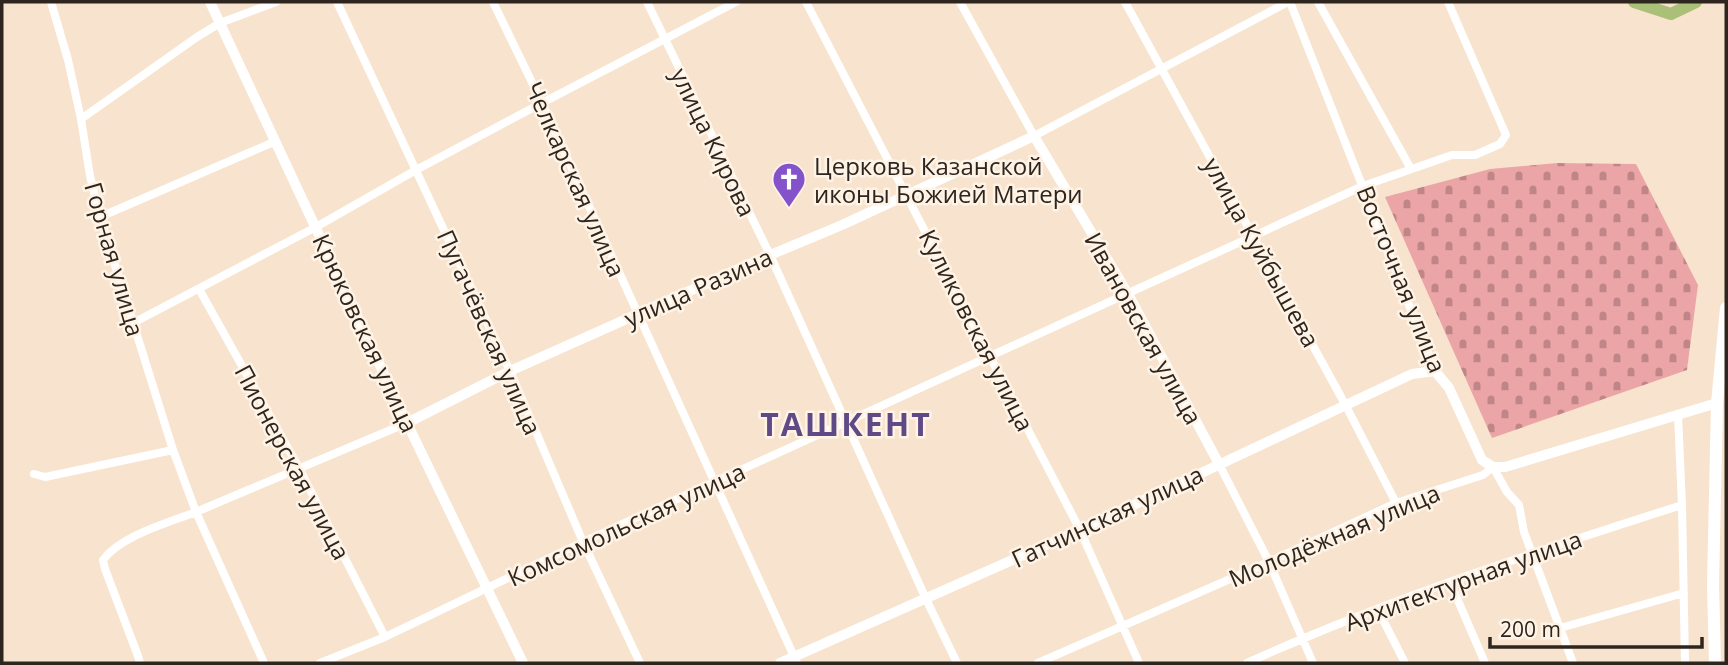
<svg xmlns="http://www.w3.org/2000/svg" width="1728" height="665" viewBox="0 0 1728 665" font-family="'Open Sans',sans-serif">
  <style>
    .cemetery { fill: url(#cemetery-stones) }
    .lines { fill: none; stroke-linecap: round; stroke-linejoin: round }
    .river { stroke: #aabf77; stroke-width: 12 }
    .minor { stroke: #fff; stroke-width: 8 }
    .tertiary { stroke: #fff; stroke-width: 10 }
    .trunk { stroke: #fff; stroke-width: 12 }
    .labels { text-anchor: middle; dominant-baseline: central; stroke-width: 5; stroke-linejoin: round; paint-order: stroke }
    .street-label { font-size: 24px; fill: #2e261e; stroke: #fff3e6 }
    .poi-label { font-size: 24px; fill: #2e261e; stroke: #fff3e6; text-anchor: start }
    .district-label { font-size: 32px; font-weight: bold; letter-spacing: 2px; fill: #604987; stroke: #fff3e6 }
  </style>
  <defs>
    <pattern id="cemetery-stones" width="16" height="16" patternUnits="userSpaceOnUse" patternTransform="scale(1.75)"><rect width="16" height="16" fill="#eca5a7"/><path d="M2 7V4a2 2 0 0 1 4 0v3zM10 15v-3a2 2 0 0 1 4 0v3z" fill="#c08687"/></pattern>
  </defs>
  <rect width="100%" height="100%" fill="#f8e4ce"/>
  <path class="cemetery" d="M1557,163l79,1 62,121 -11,85 -195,68 -107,-241 105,-28z"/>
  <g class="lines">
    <path class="river" d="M1634,2l37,12 25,-12"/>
    <path class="minor" d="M51,2l17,58 13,59 9,57 10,41 73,233 23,62 68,151
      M337,2l173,369 73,171 57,121
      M493,2l49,101 255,560
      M647,2l123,253 156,344 31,64
      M806,2l274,528 59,133
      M960,2l74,134 254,-134
      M1125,2l221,404 50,97
      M1290,2l145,369
      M1318,2l93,167
      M81,119l116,-82 23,-14 56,-21
      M100,217l176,-76
      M199,289l100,179 86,169
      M133,323l183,-96 100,-57 126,-67 194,-101
      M1678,415l4,90 3,158
      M1219,464l50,98 44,101
      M34,474l11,3 128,-27
      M1450,582l35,81
      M1378,610l27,53
      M1560,628l124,-35
      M140,663l-2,-7 -33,-87 -2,-9c19,-26 70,-38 100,-51 68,-29 136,-58 204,-86
      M320,663l65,-26 198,-95 780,-356 89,-31h23l25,-11 6,-9 -58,-133
      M1038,663l231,-101 127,-59 87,-28 10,-8 14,25 12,13 5,27 49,131
      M1247,663c141,-64 288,-111 435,-158"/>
    <path class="tertiary" d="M210,2l197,421 116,240
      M407,423l103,-52 260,-116 72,-30 192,-89 94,158 91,170
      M780,663l300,-133 332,-156 23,-3 14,17 33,72 11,7h12l212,-64"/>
    <path class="trunk" d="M1715,663l-2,-78 4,-182 9,-95"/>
  </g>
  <defs>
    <symbol id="church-pin" viewBox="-11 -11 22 30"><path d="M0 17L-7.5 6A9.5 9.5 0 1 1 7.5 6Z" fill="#8453cb" stroke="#fff3e6"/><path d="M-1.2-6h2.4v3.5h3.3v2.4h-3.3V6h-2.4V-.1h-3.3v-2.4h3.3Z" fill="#fff"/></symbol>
  </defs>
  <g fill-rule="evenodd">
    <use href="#church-pin" x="770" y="160" width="38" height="52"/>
  </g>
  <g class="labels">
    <g class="street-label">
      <text transform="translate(714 142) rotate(64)">улица Кирова</text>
      <text transform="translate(576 179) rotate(66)">Челкарская улица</text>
      <text transform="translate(1262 252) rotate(61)">улица Куйбышева</text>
      <text transform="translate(115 259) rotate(74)">Горная улица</text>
      <text transform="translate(1402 279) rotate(68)">Восточная улица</text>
      <text transform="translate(698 287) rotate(-24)">улица Разина</text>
      <text transform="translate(1144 328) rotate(61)">Ивановская улица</text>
      <text transform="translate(977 330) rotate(63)">Куликовская улица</text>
      <text transform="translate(490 332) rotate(66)">Пугачёвская улица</text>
      <text transform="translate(366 333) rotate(65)">Крюковская улица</text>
      <text transform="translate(293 462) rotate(62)">Пионерская улица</text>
      <text transform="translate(1107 516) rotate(-25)">Гатчинская улица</text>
      <text transform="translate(626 524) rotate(-25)">Комсомольская улица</text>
      <text transform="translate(1334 535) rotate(-23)">Молодёжная улица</text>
      <text transform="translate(1463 580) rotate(-20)">Архитектурная улица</text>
    </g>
    <g class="poi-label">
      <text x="814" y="165">Церковь Казанской<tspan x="814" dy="28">иконы Божией Матери</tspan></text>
    </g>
    <g class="district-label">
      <text x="846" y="423">ТАШКЕНТ</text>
    </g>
  </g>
  <rect width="1728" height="665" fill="none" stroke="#2e261e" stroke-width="7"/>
  <path d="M1490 637v10h212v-10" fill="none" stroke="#2e261e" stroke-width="3.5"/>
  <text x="1500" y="637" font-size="21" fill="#2e261e" stroke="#fff3e6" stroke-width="5" paint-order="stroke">200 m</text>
</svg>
